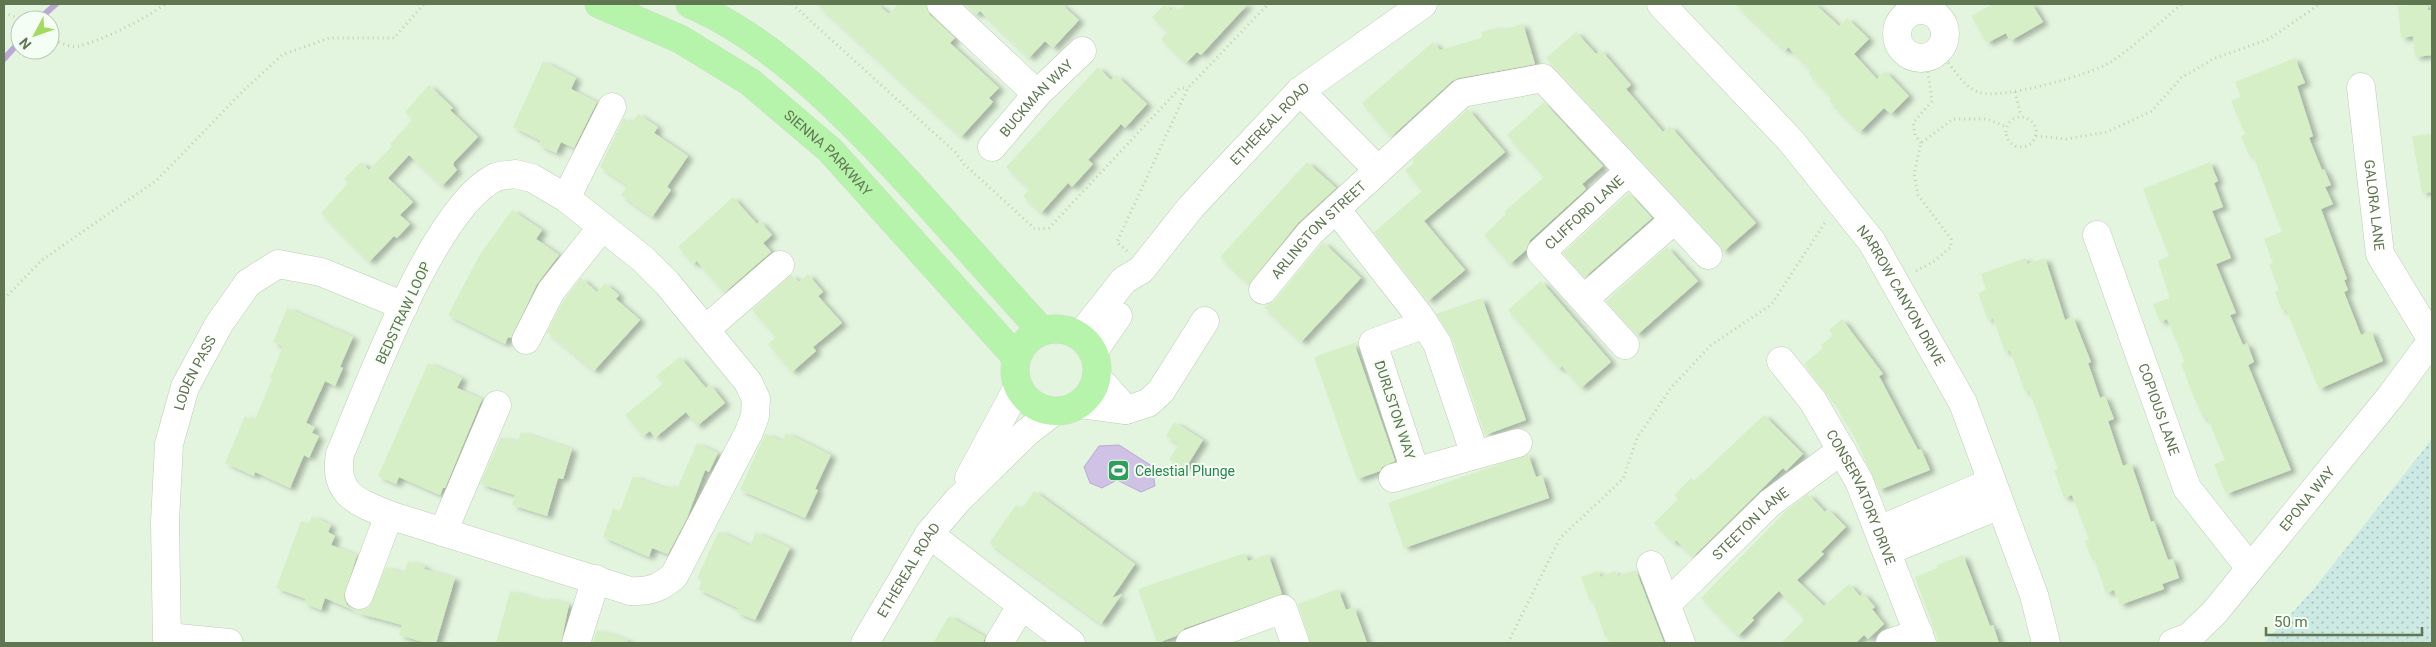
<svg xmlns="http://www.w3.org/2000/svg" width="2436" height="647" viewBox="0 0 2436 647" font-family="Roboto,sans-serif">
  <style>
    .residential { fill: #e4f5df; fill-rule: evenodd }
    .grass { fill: url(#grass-dots) }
    .water { fill: #cfc2e5; stroke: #baa9d6 }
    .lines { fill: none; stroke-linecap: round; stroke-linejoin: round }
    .stream { stroke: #baa9d6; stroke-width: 6 }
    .building { fill: #d6efc7; filter: url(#shadow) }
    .minor-casing { stroke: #bcceb3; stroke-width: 29 }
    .major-casing { stroke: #d2d9ce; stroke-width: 29 }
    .path { stroke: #bad5a9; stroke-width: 3; stroke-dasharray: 1 4; stroke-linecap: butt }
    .minor { stroke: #fff; stroke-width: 28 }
    .major { stroke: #b6f4ac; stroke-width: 28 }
    .labels { text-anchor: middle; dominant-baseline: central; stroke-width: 4; stroke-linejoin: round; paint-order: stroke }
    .street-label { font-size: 14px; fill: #607651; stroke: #f5fef4 }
    .leisure-label { font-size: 14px; fill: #27864d; stroke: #f5fef4; text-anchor: start }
  </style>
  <defs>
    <pattern id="grass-dots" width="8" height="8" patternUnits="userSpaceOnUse" patternTransform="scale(1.25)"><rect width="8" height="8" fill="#cce9e4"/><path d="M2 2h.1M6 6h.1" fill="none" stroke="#a9c1bb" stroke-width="1.8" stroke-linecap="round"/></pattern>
    <filter id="shadow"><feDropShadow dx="5.5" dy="3" stdDeviation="2.5" flood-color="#0004"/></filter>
  </defs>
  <rect width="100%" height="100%" fill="#f0fced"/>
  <path class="residential" d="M4,4h2428v435l-120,152 -48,52h-2260zM20,20h30v30h-30z"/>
  <path class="grass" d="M2432,439v204h-168l48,-52z"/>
  <path class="water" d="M1119,445l33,21 3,20 -14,6 -24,-12 -15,8 -12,-5 -6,-16 15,-21z"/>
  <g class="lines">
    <path class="stream" d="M38,20l18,-16
      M4,59l16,-18"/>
  </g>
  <path class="building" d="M817,4h60l12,10 9,-10h28l4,11 25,23 -5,5 49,45 -10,10 4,4 -32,35z
    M964,4h97l18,16 -26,28 -8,-7 -16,17 -49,-47 -4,4z
    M1185,4h63l-47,51 -4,-3 -11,11 -25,-24 7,-7 -16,-15 12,-12 7,6 4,-4 3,4z
    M1735,4h80l24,22 8,-8 22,21 -15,15 23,25 8,-8 24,25 -18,18 -7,-6 -24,24 -31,-31 3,-3 -23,-24 2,-3 -23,-24 -3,4z
    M1993,4h39l11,18 -33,19 -4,-8 -19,10 -16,-27z
    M2427,4l1,6h4v45l-17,2 -2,-21 -12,2 -3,-32z
    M1523,24l12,40 -76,14 -7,3 -61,56 -29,-34 71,-61 7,8 42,-12 -1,-6 19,-5 1,3z
    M1576,32l20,22 5,-4 30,35 -5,4 37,43 7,-6 86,97 -33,29 -4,-8 -173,-186z
    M2295,58l10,25 -8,3 16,50 -4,2 13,32 2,-1 7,16 -6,2 8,17 -12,5 26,70 -3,1 4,10 -4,2 17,43 10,-4 12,30 -64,28 -33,-80 -4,2 -7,-19 4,-2 -10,-26 4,-1 -9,-24 18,-7 -30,-79 -3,2 -8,-19 4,-2 -14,-33 10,-4 -6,-15z
    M543,61l33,17 -5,11 26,13 -23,46 -13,-6 -5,11 -17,-8 2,-4 -28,-14z
    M1098,67l13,13 5,-5 31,29 -22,24 -4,-4 -33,36 5,4 -21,23 -4,-4 -27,30 -18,-17 7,-7 -24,-22z
    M429,85l24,23 -3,2 28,27 -24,25 -1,3 4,5 -15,16 -33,-31 -21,23 25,24 -13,13 10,9 -13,14 -3,-2 -25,26 -48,-49 27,-30 -4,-4 17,-17 8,8 23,-24 -2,-2 23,-25 -8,-7z
    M1544,102l59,64 -21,18 4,5 -56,51 -4,10 -16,14 -26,-29 22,-21 -2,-2 40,-35 -37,-42z
    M1468,109l37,43 -81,69 41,49 -37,31 -54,-69 48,-41 -17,-21 9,-7 -2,-3z
    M638,114l20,13 -4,6 34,23 -21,31 4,3 -19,27 -31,-22 7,-9 -28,-19 24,-49 7,5z
    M2432,134v58l-10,1 -10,-57z
    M1307,162l29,26 -38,35 -49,61 -29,-27z
    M2210,162l8,19 -4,2 9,24 -11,4 19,47 -15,6 20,49 -6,2 13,30 4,-2 7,19 -6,3 43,105 -65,24 -12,-30 11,-4 -18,-43 -4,1 -10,-23 -12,-32 4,-1 -18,-43 -7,3 -7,-18 17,-6 -12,-37 11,-5 -26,-67z
    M1629,193l23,25 -67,59 -22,-24z
    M733,197l24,27 3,-3 12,14 -9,8 8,9 -47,41 -27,-32 -4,3 -15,-17z
    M512,210l30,20 -6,9 23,16 -22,29 -26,54 -3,-1 -3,7 -57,-29 32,-61z
    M1323,242l38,36 -60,64 -37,-35 11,-7z
    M1667,247l31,34 -61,54 -31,-34z
    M2025,258l2,6 18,-6 20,62 8,-3 18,45 -3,1 12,35 5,-2 9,23 -6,2 15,45 8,-3 20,59 3,-1 14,39 5,-1 6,19 -17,6 2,5 -44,16 -6,-15 -8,3 -12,-34 -2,1 -7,-19 4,-2 -17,-44 -8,3 -10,-28 4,-1 -29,-79 -4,2 -15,-42 -5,2 -12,-34 -5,2 -10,-27 8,-3 -5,-16z
    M808,274l15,18 -5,4 24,27 -29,24 3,4 -24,21 -24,-28 8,-7 -24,-27 39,-35 8,7z
    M581,278l16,14 8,-9 14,12 -3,4 24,21 -46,51 -47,-39 17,-32z
    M1541,281l70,81 -30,26 -19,-22 -3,3 -51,-59z
    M1482,298l44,122 -41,15 -33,-97 -16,-24z
    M287,308l66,29 -13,30 3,1 -8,18 -10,-5 -19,42 9,4 -3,6 7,3 -10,22 -5,-3 -14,33 -35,-16 -1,4 -29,-13 20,-47 9,5 18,-42 -2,-1 13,-32 -10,-4z
    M1842,319l41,55 -4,2 39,74 3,-1 9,21 -51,20 -26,-56 -14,-22 1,-1 -36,-47 19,-16 -2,-3 12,-10 -4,-5z
    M1354,343l41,118 -13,6 -2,4 -23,8 -43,-122z
    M680,357l26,31 4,-4 15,19 -28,23 -11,-14 -31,26 -5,-7 -7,5 -18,-21 38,-31 -7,-8z
    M428,363l34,15 -5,10 25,11 -37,89h-2l-3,7 -41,-18 -3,7 -18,-8z
    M1764,415l39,39 -17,17 -3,-3 -90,89 -17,-17 -2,3 -20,-20 24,-24 -4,-4 17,-17 3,3z
    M1174,422l29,18 -18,29 -16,-9 10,-16 -13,-8z
    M521,432l51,17 -9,30 -5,-1 -11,38 -35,-11 3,-10 -35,-11 21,-47 17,5z
    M786,433l45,22 -16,34 3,1 -13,28 -65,-28 25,-56 17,7z
    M697,443l21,10 -9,19 -4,-2 -18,48 -19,36 -16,-6 -3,9 -46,-20 10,-28 7,2 13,-35 33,13 1,-4 10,4z
    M1528,454l8,23 6,-2 7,23 -145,50 -16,-45z
    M1034,491l101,73 -23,34 10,-4 -21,30 -112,-81 27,-38 6,4z
    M1808,494l17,18 3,-3 18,18 -25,25 3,2 -27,26 27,26 25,-22 11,12 3,-3 12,14 -3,2 12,15 -16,15 -4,-4 -8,8h-75l23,-23 -3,-4 1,-1 -23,-24 -27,27 2,2 -16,16 -37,-38 85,-87z
    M312,516l19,9 -3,7 7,4 -4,9 26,10 -13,42 3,8 6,4 9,1 7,-3 17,-40 18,6 4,-12 17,5 -1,3 31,9 -19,65h-9l-28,-8 3,-10 -37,-10 -40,-17 -4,12 -17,-7 2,-4 -30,-11 25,-67 8,3z
    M719,531l31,15 6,-14 34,16 -35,72 -19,-8 2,-4 -40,-19 4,-8 -5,-3z
    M1245,553l3,8 20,-7 14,40 -97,34 -9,8 -19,7 -19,-54z
    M1963,555l27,71 3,-1 6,18h-60l-24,-66 23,-9 -1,-3z
    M1636,570v1l28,72h-54l-3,-7 -2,1 -13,-39 -3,1 -8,-22 17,-6 2,6 15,-6 2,5z
    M1338,589l8,21 8,-3 13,36h-57l-12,-39z
    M510,591l38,11 1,-4 20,6 -8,39h-65z
    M949,616l36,21 -2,6h-50z
    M597,630l31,10 -1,3h-35z"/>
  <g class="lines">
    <defs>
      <g id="minor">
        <path d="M941,4l96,90"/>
        <path id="s1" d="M1661,4l130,137 81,101 91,161 71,192 12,48"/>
        <circle cx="1921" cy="34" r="24"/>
        <path id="s2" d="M2361,87l19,167 52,86"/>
        <path d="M1300,91l78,79"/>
        <path id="s3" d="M992,147l45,-53 45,-43"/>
        <path d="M515,174l17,4 34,20 77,61 24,24 81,99 8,17 -1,17 -6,16 -75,144c-14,12 -25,16 -44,15l-241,-76c-32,-13 -56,-21 -49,-61 28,-65 94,-248 156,-277 6,-2 13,-2 19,-3z"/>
        <path d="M566,198l46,-91"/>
        <path d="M1336,209l82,105 19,29 38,112"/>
        <path id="s4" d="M2097,235l90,253 63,80"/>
        <path id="s5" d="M1263,290l47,-57 152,-140 81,-15 165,177"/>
        <path d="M1584,299l90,-79"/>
        <path d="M706,329l74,-64"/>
        <path id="s6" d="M1080,336l44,-56 17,-10 50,-63 109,-116 123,-87"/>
        <path d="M526,340l25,-49 51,-64"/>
        <path id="s7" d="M1625,345l-84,-93 88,-81"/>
        <path d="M1093,352l25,-36"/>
        <path id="s8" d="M1781,361l32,40 46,80 63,162"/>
        <path d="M1080,404l46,6 -22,-25 -10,1"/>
        <path d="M1126,410l22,-7 13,-12 44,-70"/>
        <path d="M1415,471l-42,-128 52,-19"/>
        <path d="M969,478l49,-91"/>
        <path d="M1393,478l125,-35"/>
        <path d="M1879,530l113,-48"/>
        <path d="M443,532l54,-127"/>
        <path d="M929,534l142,109"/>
        <path d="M1887,551l113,-46"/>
        <path d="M1651,565l30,78"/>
        <path d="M359,595l30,-80"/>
        <path id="s9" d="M1667,604l103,-101 72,-53"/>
        <path d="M168,637l61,6"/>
        <path id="s10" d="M167,643l-2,-121 4,-78 16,-57 34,-63 29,-41 30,-19 43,8 83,34"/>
        <path d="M576,643l20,-64"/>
        <path id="s11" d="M865,643l64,-109 28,-33 69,-68 27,-21"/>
        <path d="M999,643l22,-37"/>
        <path d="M1190,643l93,-34 12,34"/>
        <path d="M1890,643l29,-10"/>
        <path id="s12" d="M2173,643l16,-6 25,-24 176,-216 34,-46 8,-7"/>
      </g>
      <g id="major">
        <path id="s13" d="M599,4l81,35 70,43 80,68 186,207"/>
        <path d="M690,4c88,38 163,119 227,188 42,46 83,93 125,139"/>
        <circle cx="1056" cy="370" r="41"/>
      </g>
    </defs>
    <use href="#minor" class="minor-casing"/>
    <use href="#major" class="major-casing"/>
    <path class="path" d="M792,4l163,148 9,12 71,65 14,-1 131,-140h8
      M4,13l20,7
      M50,37c8,5 19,11 29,9 22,-5 68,-28 86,-42
      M1939,51c13,14 22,34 39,41 21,9 114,-18 133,-30 25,-17 48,-39 71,-58
      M2015,92l6,24
      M2006 132a15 15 0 1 1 30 0a15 15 0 1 1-30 0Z
      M2036,136l30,3 41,-7 45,-21 29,-33 32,-19 56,-20 51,-35
      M1921,143l-6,-8 -2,-12 19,-22 -6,-42
      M1127,251l-10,-9 71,-154 80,-84
      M1916,271l17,-9 18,-15v-8l-33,-44 -4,-21 7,-31 32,-24h34l20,8
      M4,299l38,-39 115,-80 86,-89 39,-36 47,-17h65l30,-34
      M1508,643l52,-105 63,-59 14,-41 34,-50 40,-43 60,-40 55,-84"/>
    <use href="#minor" class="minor"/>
    <use href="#major" class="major"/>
  </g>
  <defs>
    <symbol id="stadium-square" viewBox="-11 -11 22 22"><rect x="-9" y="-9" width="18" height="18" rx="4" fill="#2e9e5b" stroke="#f5fef4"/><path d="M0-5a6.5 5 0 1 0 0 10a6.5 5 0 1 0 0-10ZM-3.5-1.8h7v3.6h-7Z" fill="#fff"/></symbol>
  </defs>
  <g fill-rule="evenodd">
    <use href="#stadium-square" x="1106" y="458" width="25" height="25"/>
  </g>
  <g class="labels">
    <g class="street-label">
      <text stroke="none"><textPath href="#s3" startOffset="66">BUCKMAN WAY</textPath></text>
      <text stroke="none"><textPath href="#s6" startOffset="286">ETHEREAL ROAD</textPath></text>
      <text stroke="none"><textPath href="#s13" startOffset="276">SIENNA PARKWAY</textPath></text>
      <text stroke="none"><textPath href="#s2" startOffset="119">GALORA LANE</textPath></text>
      <text stroke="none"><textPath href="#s7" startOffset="184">CLIFFORD LANE</textPath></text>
      <text stroke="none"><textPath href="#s5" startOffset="82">ARLINGTON STREET</textPath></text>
      <text stroke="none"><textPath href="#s1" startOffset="379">NARROW CANYON DRIVE</textPath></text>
      <text transform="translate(403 313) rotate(-65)">BEDSTRAW LOOP</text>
      <text stroke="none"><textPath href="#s10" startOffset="275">LODEN PASS</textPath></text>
      <text transform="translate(1395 410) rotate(72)">DURLSTON WAY</text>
      <text stroke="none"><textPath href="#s4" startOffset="185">COPIOUS LANE</textPath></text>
      <text stroke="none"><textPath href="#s8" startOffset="159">CONSERVATORY DRIVE</textPath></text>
      <text stroke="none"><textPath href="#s12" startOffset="199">EPONA WAY</textPath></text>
      <text stroke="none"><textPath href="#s9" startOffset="116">STEETON LANE</textPath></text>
      <text stroke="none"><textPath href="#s11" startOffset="85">ETHEREAL ROAD</textPath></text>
    </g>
    <g class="leisure-label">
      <text x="1135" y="471">Celestial Plunge</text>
    </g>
  </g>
  <rect width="2436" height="647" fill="none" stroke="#607651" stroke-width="10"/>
  <g transform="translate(35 35) rotate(229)"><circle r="24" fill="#f5fef4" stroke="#b9c8b3"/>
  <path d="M0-4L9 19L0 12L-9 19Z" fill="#a2db5d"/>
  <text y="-8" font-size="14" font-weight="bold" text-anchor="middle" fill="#607651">N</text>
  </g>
  <path d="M2266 627v8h156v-8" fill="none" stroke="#607651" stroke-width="2.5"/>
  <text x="2274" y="627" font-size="15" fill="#607651" stroke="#f5fef4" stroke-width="4" paint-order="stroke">50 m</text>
</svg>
